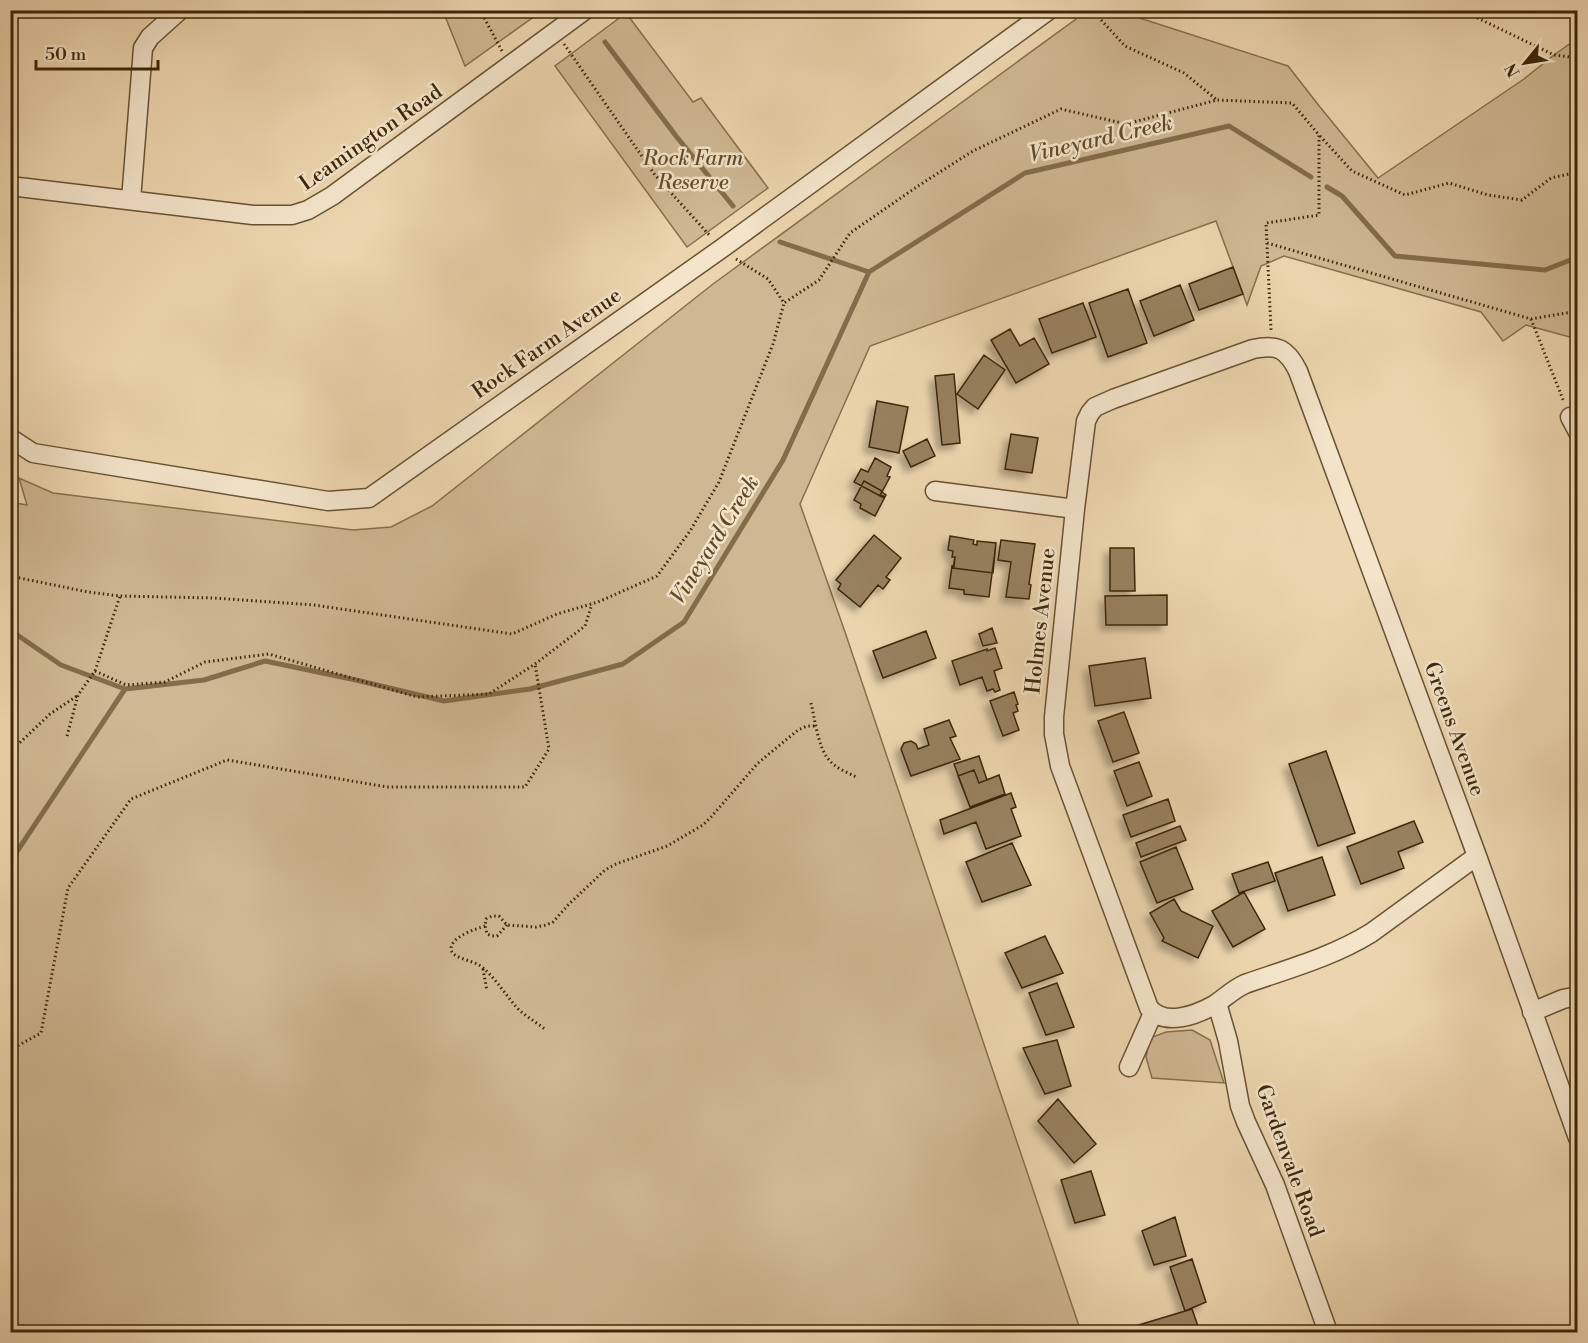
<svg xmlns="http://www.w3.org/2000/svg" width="1588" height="1343" viewBox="0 0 1588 1343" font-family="'Libre Bodoni',serif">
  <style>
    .green { fill: #ceb792; stroke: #866f4e; stroke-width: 1.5 }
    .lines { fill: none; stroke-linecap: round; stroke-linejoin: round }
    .stream { stroke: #826c4a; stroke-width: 5 }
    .building { fill: #98815f; stroke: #3d2709; stroke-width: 1.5; filter: url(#shadow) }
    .minor-casing { stroke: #695232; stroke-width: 21 }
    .path { stroke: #3d2709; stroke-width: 3; stroke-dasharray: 1.5 3; stroke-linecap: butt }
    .minor { stroke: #f3e4ca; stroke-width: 18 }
    .labels { text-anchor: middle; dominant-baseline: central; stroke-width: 5; stroke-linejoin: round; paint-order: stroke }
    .street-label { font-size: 21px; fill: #3d2709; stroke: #f3e4ca }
    .park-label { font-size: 21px; font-style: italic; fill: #614b2b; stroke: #f3e4ca }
    .water-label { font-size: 22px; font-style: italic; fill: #604a2a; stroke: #f3e4ca }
  </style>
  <defs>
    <filter id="shadow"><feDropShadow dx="-5.5" dy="5.5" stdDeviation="3" flood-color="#0004"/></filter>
  </defs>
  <rect width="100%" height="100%" fill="#ecd5ae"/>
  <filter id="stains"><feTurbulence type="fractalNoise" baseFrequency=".00333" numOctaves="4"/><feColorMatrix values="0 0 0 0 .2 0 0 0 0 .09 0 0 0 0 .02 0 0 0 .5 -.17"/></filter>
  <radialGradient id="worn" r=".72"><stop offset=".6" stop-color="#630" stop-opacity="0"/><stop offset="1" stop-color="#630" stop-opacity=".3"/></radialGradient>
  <path class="green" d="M443,11h99l-77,55z
    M1078,11h40l170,55 32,41 58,71 146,-99 30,-24 24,-17 -1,301 -51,-14 -23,16 -22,-29 -197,-56 -23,10 -14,39 -31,-84 -346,125 -70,158 45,128 236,700h-1070l-1,-830 17,3 -8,-27 34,15 300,37 38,-3 41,-21 281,-222 363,-265z
    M626,13l67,89 8,-4 67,90 -81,59 -132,-181z
    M1192,1030l18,10 14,43 -72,-5 -6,-21 4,-19 16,-6z"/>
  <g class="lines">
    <path class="stream" d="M605,42l71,94 57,70
      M1327,187l15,9 53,60 150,14 33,-13
      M780,242l89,30
      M10,630l51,35 64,24 79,-9 61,-19 91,19 88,21 86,-12 93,-25 61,-42 99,-162 86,-188 156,-99 204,-47 82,51
      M10,862l115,-173"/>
  </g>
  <path class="building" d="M1233,267l10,27 -44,16 -10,-26z
    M1180,285l14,35 -40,16 -14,-35z
    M1128,289l19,54 -39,14 -19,-54z
    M1083,303l13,34 -44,16 -13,-34z
    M1010,329l10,17 14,-8 15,26 -33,19 -25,-43z
    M984,355l21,15 -27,39 -21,-15z
    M954,374l6,69 -18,2 -7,-69z
    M877,401l31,6 -9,46 -30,-6z
    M1011,434l27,4 -6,35 -27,-4z
    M927,439l8,17 -24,11 -8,-16z
    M875,458l16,9 -4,9 3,1 -8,15 4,3 -2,3 -30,-16 7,-13 7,3z
    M864,481l18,10 -2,4 5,2 -10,19 -15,-8 1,-4 -7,-4z
    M874,535l27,23 -15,19 4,3 -7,9 -5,-4 -18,22 -22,-18 3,-5 -5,-4z
    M950,536l24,4 -1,4 4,1v-4l19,2 -7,54 -25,-3v-4l-15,-2 3,-22 2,1 1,-10h-3l1,-6 -5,-1z
    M950,536l24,4 -1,4 4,1v-4l19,2 -3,30 -40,-5 2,-11h-3l1,-6 -5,-1z
    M1001,540l34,4 -6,40 2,1 -2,14 -23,-2 5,-35 -13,-2z
    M1110,548h24l1,43h-25z
    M1167,595v30h-61l-1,-29z
    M992,628l5,15 -14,3 -4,-12z
    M926,631l10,27 -53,20 -10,-27z
    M995,648l7,20 -8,3 6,19 -5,2 -2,-3 -6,2 -5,-14 -22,8 -8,-24 35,-12v2z
    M1145,658l6,40 -56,8 -6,-40z
    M1014,692l4,12 -2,1 2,6 -5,2 6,17 -16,6 -13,-35z
    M1014,692l4,12 -2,1 2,6 -5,2 6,17 -16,6 -13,-35z
    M1124,712l15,41 -26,9 -15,-41z
    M949,720l7,16 -6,2 10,21 -49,17 -10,-27 3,-6 7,-2 5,3 2,5 11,-4 -5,-16z
    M1326,751l29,82 -37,13 -29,-82z
    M979,756l8,24 12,-5 6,19 -35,13 -16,-43z
    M1139,762l13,34 -25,10 -13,-35z
    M974,770l5,13 20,-8 6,19 -35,13 -12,-31z
    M1011,793l5,14 -5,2 10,27 -35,13 -10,-27 -32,12 -4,-14z
    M1168,799l7,22 -44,16 -8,-22z
    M1414,821l9,21 -25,10 6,16 -43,16 -14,-37z
    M1180,826l6,14 -45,17 -5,-14z
    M1012,843l19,42 -49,17 -16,-40z
    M1176,847l17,42 -36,14 -17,-41z
    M1322,857l13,38 -47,16 -13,-38z
    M1268,862l7,19 -36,12 -7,-19z
    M1244,892l21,37 -32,18 -21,-36z
    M1174,899l7,12 32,15 -15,32 -36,-17 2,-3 -14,-25z
    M1045,936l18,37 -41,15 -17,-35z
    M1057,983l17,44 -28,8 -17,-42z
    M1057,1040l14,46 -26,8 -22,-46z
    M1058,1099l38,45 -22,19 -36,-42z
    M1091,1171l14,44 -30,8 -14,-43z
    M1175,1217l11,39 -32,9 -12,-34z
    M1192,1259l14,43 -21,9 -15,-44z
    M1192,1309l8,23h-77l-1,-2z"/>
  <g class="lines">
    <defs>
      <path id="minor" d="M10,186l243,29h39l16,-5 24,-14 253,-186
        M131,200l12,-152 7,-11 30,-27
        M1570,417l8,15
        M10,438l23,15 295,48 41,-3 352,-249 328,-239
        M935,491l140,18
        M1477,856l-106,77c-39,24 -83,36 -126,51 -13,6 -20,14 -31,21 -18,10 -49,22 -65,3l-89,-242 -6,-32v-17l21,-208 11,-88 4,-8 5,-6 18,-8 140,-50c25,-5 34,0 45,22l179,485 101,282
        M1217,1003l11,38 12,65 6,16 29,63 53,147
        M1532,1012l31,-13 15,-3
        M1129,1067l24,-54"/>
    </defs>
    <use href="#minor" class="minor-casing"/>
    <path class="path" d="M480,10l22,41
      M1092,10l33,36 59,27 33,27
      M1461,10l93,45 24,3
      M564,44l91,131 56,62
      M1320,136l32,35 53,24 44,-12 39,12 34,5 29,-22 27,-6
      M1267,243l264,76 47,-8
      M736,259l32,20 16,24 35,-23 31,-47 71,-49 52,-33 88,-42 65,15 91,-24 75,3 27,32v80l-53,8 5,107
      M1531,319l33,83
      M10,576l78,16 32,4 94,2 100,7 198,29 45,-20 41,-12 59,-26 33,-45 29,-49 54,-138 11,-41
      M95,671l31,14 39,-3 40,-20 64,-8 148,43 72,-3 46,-30 50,-38 7,-22
      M811,703c4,16 7,46 19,58 7,8 19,12 28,17
      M67,736l11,-41 17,-24 25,-75
      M10,752l40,-38 27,-18
      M507,925l-10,11h-5l-5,-2 -2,-8 1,-7 6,-3h7l8,9 29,2 10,-2 7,-3 16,-18 36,-34 11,-6 51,-18 36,-21 8,-8 47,-54 40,-33 9,-4h9
      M485,926c-10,3 -34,11 -34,23 1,10 23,11 31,18 12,10 21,24 31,36 8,11 22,18 33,27
      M483,969l4,22
      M10,1050l31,-17 27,-145 63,-89 96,-39 160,27h138l24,-38 -14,-85
      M566,1332h4"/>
    <use href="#minor" class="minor"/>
  </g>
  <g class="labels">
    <g class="street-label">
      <text transform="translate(371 138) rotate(-35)">Leamington Road</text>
      <text transform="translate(547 344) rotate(-35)">Rock Farm Avenue</text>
      <text transform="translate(1041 621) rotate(-84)">Holmes Avenue</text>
      <text transform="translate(1454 729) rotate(70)">Greens Avenue</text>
      <text transform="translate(1289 1161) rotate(70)">Gardenvale Road</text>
    </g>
    <g class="park-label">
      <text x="693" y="159">Rock Farm<tspan x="693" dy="24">Reserve</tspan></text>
    </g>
    <g class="water-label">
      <text transform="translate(1101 139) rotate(-13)">Vineyard Creek</text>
      <text transform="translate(715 540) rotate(-58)">Vineyard Creek</text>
    </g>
  </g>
  <rect width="1588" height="1343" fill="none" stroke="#ecd5ae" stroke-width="36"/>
  <rect x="12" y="12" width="1564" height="1319" fill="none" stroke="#3d2709" stroke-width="3"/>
  <rect x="18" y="18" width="1552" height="1307" fill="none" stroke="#3d2709" stroke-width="1.5"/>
  <g transform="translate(1525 63) rotate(240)" stroke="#f3e4ca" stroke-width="4.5" paint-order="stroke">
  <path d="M0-4.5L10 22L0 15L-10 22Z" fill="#3d2709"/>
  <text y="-9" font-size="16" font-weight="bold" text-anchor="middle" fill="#3d2709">N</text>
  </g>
  <path d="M36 60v9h122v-9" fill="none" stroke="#3d2709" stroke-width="3"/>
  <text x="45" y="60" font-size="18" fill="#3d2709" stroke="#f3e4ca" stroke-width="4.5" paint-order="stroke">50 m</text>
  <rect width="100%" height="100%" filter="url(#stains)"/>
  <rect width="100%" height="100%" fill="url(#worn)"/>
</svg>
